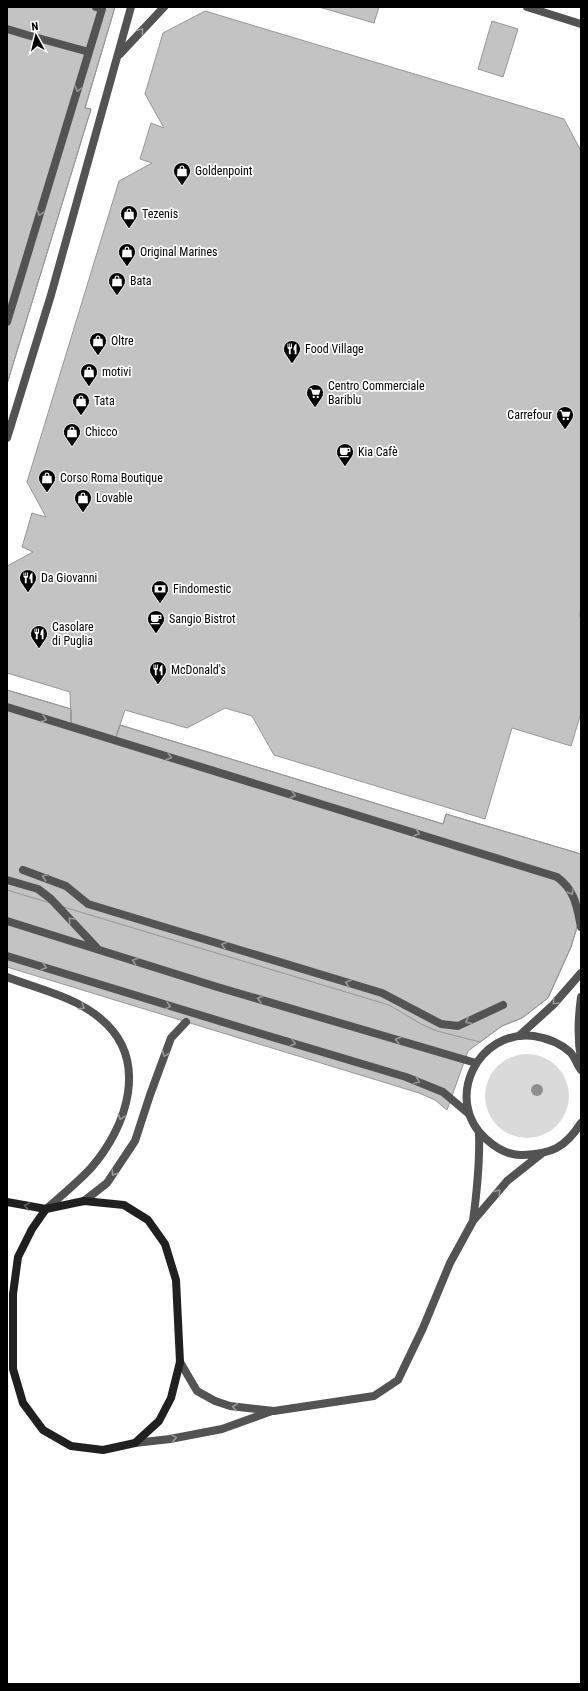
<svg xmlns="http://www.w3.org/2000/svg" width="588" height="1691" viewBox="0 0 588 1691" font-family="'Roboto Condensed',sans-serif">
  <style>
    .green { fill: #dadada }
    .building { fill: #c3c3c3; stroke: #979797 }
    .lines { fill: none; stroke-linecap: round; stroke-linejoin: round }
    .lane { stroke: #535353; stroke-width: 8 }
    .street { stroke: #535353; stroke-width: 8 }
    .secondary { stroke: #202020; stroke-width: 8 }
    .tree { fill: #8e8e8e }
    .oneway { stroke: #989898 }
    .oneway2 { stroke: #636363 }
    .labels { text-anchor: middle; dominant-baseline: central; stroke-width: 3.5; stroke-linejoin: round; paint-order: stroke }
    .poi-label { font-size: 12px; fill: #000; stroke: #fff; text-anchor: start }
  </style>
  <rect width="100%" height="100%" fill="#fff"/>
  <path class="green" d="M485 1096a42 42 0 1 1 84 0a42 42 0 1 1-84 0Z"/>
  <path class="building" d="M7,7h108l-30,101 6,1 -84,275z
    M7,7h108l-30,101 6,1 -84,275z
    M319,7h60l-5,16z
    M205,11l359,108 17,32v458l-2,6 2,4v94l-10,33 -59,-18 -27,91 -211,-64 -22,-39 -27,-8 -38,20 -62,-18 -9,27 -45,-14 -1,-31 -63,-19v-107l26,-14 -11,-5 10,-34 14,4 -19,-35 92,-301 33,-18 -12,-4 11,-36 13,5 -19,-34 18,-61z
    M492,21l26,8 -15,48 -25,-8z
    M7,690l64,19v14l45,14 4,-12 323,99 3,-10 135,40v60l-10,33 -23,51 -26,20 -20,8 -34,25 -21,59 -12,-10 -16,-7 -412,-126z
    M7,690l64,19v14l45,14 4,-12 323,99 3,-10 135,40v60l-10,33 -23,51 -26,20 -20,8 -22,16 -43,-11 -16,-7 -32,-19 -382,-115z"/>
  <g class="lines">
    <path class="lane" d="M527,7l54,17
      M7,29l20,6 62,17
      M120,54l44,-47
      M7,322l95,-313 -6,-2
      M7,438l44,-143 80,-288
      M7,707l550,170c18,13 20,30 24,50
      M23,870l43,16 22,18 294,89 59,31 17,2 45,-21
      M7,880l31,9 13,10 46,49
      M7,921l207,65 262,77
      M7,956l245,75 154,46 37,15 26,22
      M7,977c31,12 69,20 94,42 49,41 26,108 -10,149 -14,15 -30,28 -45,41
      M84,1201l23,-18 28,-42 15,-46 21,-57 15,-16"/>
    <path class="street" d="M581,997c-3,22 -4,40 0,62
      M520,1035l33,-30 28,-32
      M581,1070c-4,-6 -7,-14 -11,-18 -10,-9 -24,-14 -36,-16 -57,-7 -91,65 -48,103 10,9 23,17 37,16 28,-1 42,-7 58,-32
      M473,1221c4,-30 7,-58 6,-88
      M180,1362l17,29 18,10 15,5 44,5 100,-15 24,-16 25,-52 27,-65 23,-42 34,-40 34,-27
      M135,1443l35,-4 52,-10 50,-18"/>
    <path class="secondary" d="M7,1202l39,7 38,-8 40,4 24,15 17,24 11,36 4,82 -9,36 -12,23 -24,22 -32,7 -32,-4 -28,-16 -20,-27 -10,-34v-75l5,-37 14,-28 14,-20"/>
  </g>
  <circle class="tree" cx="537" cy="1090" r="6"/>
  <defs><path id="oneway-chevron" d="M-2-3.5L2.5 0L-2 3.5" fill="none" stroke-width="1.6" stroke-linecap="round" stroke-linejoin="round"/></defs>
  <g class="oneway">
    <use href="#oneway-chevron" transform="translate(141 31) rotate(-50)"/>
    <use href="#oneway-chevron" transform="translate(78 89) rotate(107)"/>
    <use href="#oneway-chevron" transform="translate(40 213) rotate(107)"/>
    <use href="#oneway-chevron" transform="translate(44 719) rotate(17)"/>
    <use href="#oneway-chevron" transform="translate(169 757) rotate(17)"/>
    <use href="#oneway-chevron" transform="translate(293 795) rotate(17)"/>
    <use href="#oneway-chevron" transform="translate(417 833) rotate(17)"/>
    <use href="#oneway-chevron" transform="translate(45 877) rotate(-159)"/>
    <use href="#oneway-chevron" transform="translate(571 892) rotate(60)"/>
    <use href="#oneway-chevron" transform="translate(71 920) rotate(-133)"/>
    <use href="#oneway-chevron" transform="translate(224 945) rotate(-163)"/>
    <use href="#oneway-chevron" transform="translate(135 961) rotate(-162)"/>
    <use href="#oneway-chevron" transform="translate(44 967) rotate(17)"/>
    <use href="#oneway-chevron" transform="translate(348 983) rotate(-163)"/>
    <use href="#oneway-chevron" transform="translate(260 999) rotate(-164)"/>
    <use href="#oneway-chevron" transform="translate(555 1002) rotate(133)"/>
    <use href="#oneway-chevron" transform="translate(168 1006) rotate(17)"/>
    <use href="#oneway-chevron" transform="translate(82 1007) rotate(32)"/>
    <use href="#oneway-chevron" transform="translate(468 1021) rotate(154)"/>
    <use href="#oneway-chevron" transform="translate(398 1040) rotate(-164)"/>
    <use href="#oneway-chevron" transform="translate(293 1043) rotate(16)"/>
    <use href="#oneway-chevron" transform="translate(165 1054) rotate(112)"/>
    <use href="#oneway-chevron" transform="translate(417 1081) rotate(22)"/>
    <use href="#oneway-chevron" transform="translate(121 1117) rotate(109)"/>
    <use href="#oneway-chevron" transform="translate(114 1173) rotate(124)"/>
    <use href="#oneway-chevron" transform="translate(498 1192) rotate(-49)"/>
    <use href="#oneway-chevron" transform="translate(235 1407) rotate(-173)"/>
    <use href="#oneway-chevron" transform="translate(174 1438) rotate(-10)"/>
  </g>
  <use class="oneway2" href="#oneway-chevron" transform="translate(27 1206) rotate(-170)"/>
  <defs>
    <symbol id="shop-pin" viewBox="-11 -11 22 30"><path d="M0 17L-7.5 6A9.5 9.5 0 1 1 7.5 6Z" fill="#000" stroke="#fff"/><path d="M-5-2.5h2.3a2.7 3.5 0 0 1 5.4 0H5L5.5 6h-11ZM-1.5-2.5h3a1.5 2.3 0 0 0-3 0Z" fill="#fff"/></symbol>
    <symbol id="restaurant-pin" viewBox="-11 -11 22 30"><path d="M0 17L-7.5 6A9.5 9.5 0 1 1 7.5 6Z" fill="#000" stroke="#fff"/><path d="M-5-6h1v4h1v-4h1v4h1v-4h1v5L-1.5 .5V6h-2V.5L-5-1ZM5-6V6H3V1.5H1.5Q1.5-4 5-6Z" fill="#fff"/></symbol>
    <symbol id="supermarket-pin" viewBox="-11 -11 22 30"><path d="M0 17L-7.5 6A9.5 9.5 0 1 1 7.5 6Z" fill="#000" stroke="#fff"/><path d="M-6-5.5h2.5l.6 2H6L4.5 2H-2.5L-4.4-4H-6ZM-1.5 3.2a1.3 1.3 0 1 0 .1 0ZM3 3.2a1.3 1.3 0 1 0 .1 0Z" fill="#fff"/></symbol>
    <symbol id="cafe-pin" viewBox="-11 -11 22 30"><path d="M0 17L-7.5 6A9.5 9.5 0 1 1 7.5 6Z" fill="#000" stroke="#fff"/><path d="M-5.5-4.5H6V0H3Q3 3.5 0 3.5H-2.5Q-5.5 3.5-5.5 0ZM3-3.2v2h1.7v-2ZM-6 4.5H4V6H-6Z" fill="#fff"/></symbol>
    <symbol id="bank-pin" viewBox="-11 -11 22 30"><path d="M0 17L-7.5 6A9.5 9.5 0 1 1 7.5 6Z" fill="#000" stroke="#fff"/><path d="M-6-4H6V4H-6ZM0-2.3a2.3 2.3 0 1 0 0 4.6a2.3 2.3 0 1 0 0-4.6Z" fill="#fff"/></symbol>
  </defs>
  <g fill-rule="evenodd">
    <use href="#shop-pin" x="172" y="161" width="20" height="27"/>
    <use href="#shop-pin" x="119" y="204" width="20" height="27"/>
    <use href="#shop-pin" x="117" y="242" width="20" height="27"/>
    <use href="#shop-pin" x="107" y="271" width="20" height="27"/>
    <use href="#shop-pin" x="88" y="331" width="20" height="27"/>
    <use href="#restaurant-pin" x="282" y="339" width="20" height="27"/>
    <use href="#shop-pin" x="79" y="362" width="20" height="27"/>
    <use href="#supermarket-pin" x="305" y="383" width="20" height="27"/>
    <use href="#shop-pin" x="71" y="391" width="20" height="27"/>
    <use href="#supermarket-pin" x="555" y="405" width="20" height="27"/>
    <use href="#shop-pin" x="62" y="422" width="20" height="27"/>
    <use href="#cafe-pin" x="335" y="442" width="20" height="27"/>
    <use href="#shop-pin" x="37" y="468" width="20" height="27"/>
    <use href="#shop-pin" x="73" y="488" width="20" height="27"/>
    <use href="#restaurant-pin" x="18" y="568" width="20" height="27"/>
    <use href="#bank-pin" x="150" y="579" width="20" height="27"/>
    <use href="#cafe-pin" x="146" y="609" width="20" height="27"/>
    <use href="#restaurant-pin" x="29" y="624" width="20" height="27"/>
    <use href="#restaurant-pin" x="148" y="660" width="20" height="27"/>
  </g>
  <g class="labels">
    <g class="poi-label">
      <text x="195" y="171">Goldenpoint</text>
      <text x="142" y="214">Tezenis</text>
      <text x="140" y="252">Original Marines</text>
      <text x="130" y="281">Bata</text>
      <text x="111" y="341">Oltre</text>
      <text x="305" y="349">Food Village</text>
      <text x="102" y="372">motivi</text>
      <text x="328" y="386">Centro Commerciale<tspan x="328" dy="14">Bariblu</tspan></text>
      <text x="94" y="401">Tata</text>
      <text x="552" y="415" text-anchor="end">Carrefour</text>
      <text x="85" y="432">Chicco</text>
      <text x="358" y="452">Kia Cafè</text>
      <text x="60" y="478">Corso Roma Boutique</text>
      <text x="96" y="498">Lovable</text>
      <text x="41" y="578">Da Giovanni</text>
      <text x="173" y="589">Findomestic</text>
      <text x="169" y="619">Sangio Bistrot</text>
      <text x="52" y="627">Casolare<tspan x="52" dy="14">di Puglia</tspan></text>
      <text x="171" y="670">McDonald's</text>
    </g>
  </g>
  <rect width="588" height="1691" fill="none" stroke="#000000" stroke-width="16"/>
  <g transform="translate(36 36) rotate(353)" stroke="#ffffff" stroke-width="3" paint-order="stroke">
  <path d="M0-3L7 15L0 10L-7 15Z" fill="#000000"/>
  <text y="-6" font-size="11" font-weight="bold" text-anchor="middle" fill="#000000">N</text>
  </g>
</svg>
